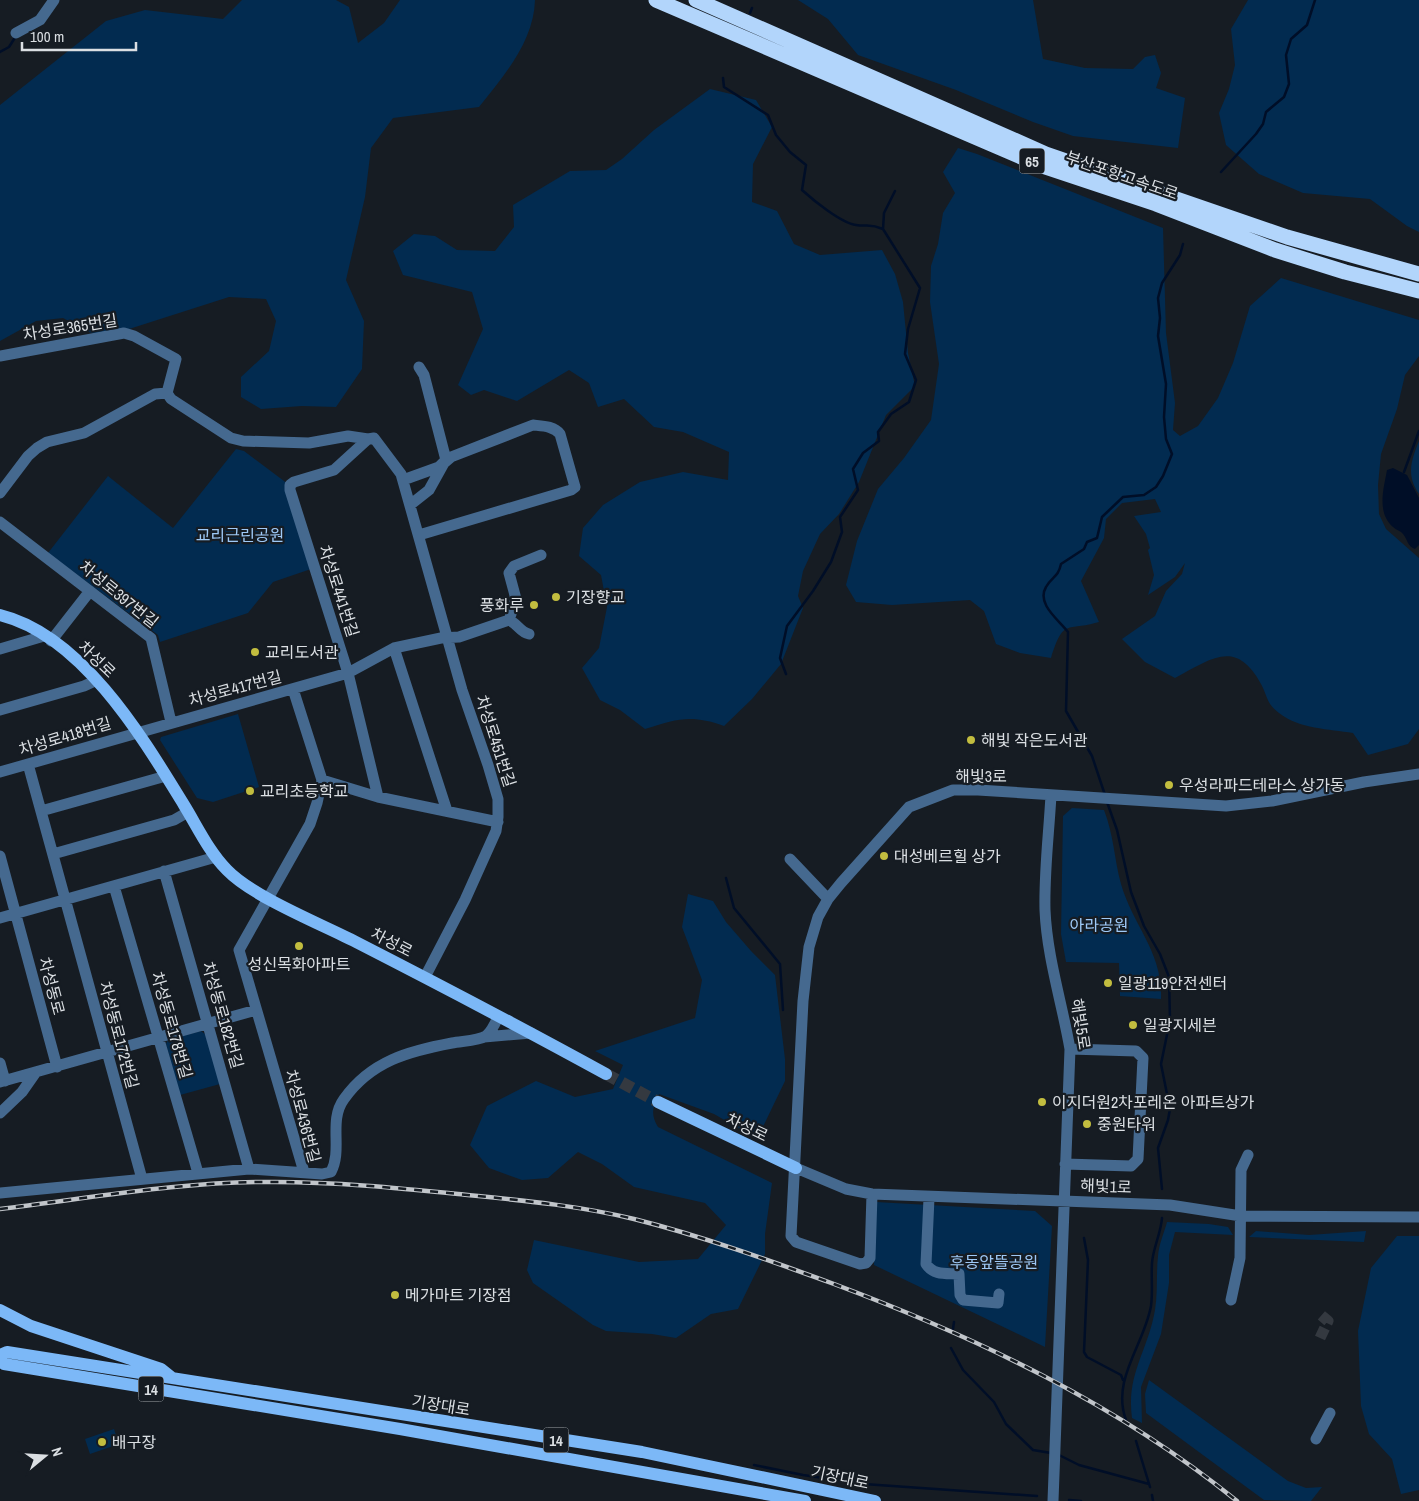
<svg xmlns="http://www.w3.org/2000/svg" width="1419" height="1501" viewBox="0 0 1419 1501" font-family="'Archivo Narrow','Noto Sans KR',sans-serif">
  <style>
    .green { fill: #022b50 }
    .water { fill: #000e27 }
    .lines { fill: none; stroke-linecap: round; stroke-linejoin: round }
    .stream { stroke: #000e27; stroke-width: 2.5 }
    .minor-tunnel { stroke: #343940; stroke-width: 11; stroke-dasharray: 11 5.5; stroke-linecap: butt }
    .major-tunnel { stroke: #343940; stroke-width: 12; stroke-dasharray: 12 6; stroke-linecap: butt }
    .minor { stroke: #45698f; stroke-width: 11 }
    .major { stroke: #7cb8f7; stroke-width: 12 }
    .highway { stroke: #b2d5fb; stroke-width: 15 }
    .rail-casing { stroke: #c1c5ca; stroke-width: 4.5 }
    .rail { stroke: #161c23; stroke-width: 2.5; stroke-dasharray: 8; stroke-linecap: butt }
    .poi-dot { fill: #c2bd3f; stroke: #161c23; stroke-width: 2 }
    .labels { text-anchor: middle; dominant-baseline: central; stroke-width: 4.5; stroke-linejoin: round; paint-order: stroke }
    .shield { fill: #161c23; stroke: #a0a4a9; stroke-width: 1 }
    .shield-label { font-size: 15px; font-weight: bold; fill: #dbdfe3 }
    .street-label { font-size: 16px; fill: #dbdfe3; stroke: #161c23 }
    .park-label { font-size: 16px; fill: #9ec9f7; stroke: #161c23 }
    .poi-label { font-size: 16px; fill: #dbdfe3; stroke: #161c23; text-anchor: start }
  </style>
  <rect width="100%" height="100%" fill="#161c23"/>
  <path class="green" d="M242,0h94l13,7 9,36 26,-20 16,-23h135c-1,41 -31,76 -56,107l-86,11 -22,30 -6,49 -19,83 18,41 -2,48 -26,38 -34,-1 -41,3 -20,-12v-20l28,-26 7,-30 -10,-22 -37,-2 -128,41 -38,-20 -27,3 -36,20v-236l106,-84 39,-11 78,9z
    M798,0h235l10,59 42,9 48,1 12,-12 10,-2 6,18 -5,15 29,10 -7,50 -105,-12 -40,-14 -77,-32 -98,-35 -30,-36z
    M1248,0h171v232l-12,-6 -37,-27 -67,-6 -44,-19 -33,-29 -7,-32 10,-24 6,-24 -4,-36z
    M710,89l46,11 16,27 -19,37 -1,38 25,9 17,33 26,11 62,-5 13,24 8,28 5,51 7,33 -29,29 -27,67 -20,32 -19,20 -17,37 -5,25 5,12 -22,56 -29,35 -28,27c-33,-12 -47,-7 -79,3l-25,-19 -20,-10 -18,-32 17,-20 8,-41 -6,-32 -22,-19 4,-28 20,-23 37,-23 43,-10 45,8 1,-28 -46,-20 -29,-5 -30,-28 -26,8 -9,-24 -20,-13 -52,31 -33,-11 -13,5 -13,-10 25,-56 -11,-37 -69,-17 -10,-24 21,-17 21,2 22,14 38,1 19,-24 -1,-22 57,-34 36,-1 16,-11 32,-29z
    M958,148l19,6 186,74 3,105 9,70 -2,27 7,6 18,-10 20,-28 15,-35 17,-57 31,-28 138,42v36l-14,19 -8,34 -16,45 -3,31 1,29 7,15 33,29v171l-11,15 -40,11 -15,-22c-24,-4 -54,-4 -74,-20 -13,-10 -11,-16 -18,-29 -25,-46 -50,-25 -86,-6l-30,-16 -23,-23 33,-23 11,-25 16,-17 3,-11 -10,14 -27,18 6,-20 -6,-25 2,-2 -4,-14 -12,-18 27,-4 -6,-13 -33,4 -16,16 -2,19 -23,43 18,41c-33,10 -35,-5 -48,36l-31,-5 -24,-9 -12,-33 -14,-11 -78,5 -36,-3 -10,-17 11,-44 21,-52 26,-31 27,-38 8,-56 -9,-62 1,-36 7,-22 5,-31 12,-20 -12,-21z
    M1419,441v53c-13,-19 -8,-33 0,-53z
    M236,449l8,2 44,33 23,85 -38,13 -25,31 -88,29 -2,-7 -110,-82 60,-77 65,52z
    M238,714l21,73 -46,15 -16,-4 -37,-58 1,-3z
    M1072,808l32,2c10,26 10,48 17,74 12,42 42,68 40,115l-41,-3 -1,-33 -53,-1 -5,-28 2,-118z
    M688,894l25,7 13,21 25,29 24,24 10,84v22l-25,52 -20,-4 -26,-15 -55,-20c-6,13 -9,20 -1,33l114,56 -7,51v20l-27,55 -27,5 -35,24 -24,-4 -46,-3 -13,-6 -60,-42 -6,-13 7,-30 105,22 59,-3 28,-34 -21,-22 -71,-16 -32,-23 -24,-12 -30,26 -26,2 -33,-12 -19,-23 17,-39 49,-25 39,16 38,-8 10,-24 -28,-14 100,-33 7,-38 -20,-53z
    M201,1031l5,4 14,49 -40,11 -14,-51 2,-4z
    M876,1202l159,9 17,15 -7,121 -171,-82z
    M1167,1222l42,2 19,3 5,8 -58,-3 -6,23v28l-8,51 -20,53 1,36 -10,-5c-6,-44 16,-67 23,-108 3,-18 1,-36 3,-54 1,-12 6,-23 9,-34z
    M1256,1231l53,4 57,-4 -2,11 -115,-5z
    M1397,1236h22v254l-18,4 -9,-35 -23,-25 -8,-28 -3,-75 13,-63z
    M1149,1380l139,101 18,7 16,-1 -11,14 -47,-1 -118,-87 -1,-19z
    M114,1429l5,15 -29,10 -5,-15z"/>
  <path class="water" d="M1393,468l14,7 12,23v47l-4,4c-8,-3 -7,-9 -12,-15 -2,-3 -7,-4 -10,-7 -17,-15 -9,-39 -6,-57z"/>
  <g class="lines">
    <path class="stream" d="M750,13l2,-5
      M0,52l9,-5 7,-11
      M723,78l1,9 44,28 8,20 14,17 16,13 -4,25c11,10 39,33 54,35 11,2 13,-2 27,4
      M1221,172l35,-38 7,-10 3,-12 18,-15 5,-13 -3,-29 5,-16 16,-14 8,-25
      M1404,472l15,-41
      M786,674l-6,-16 7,-32 26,-35 18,-29 11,-30 -2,-15 18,-27 -5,-21 10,-16 16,-12 -1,-9 13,-18 18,-12 7,-22 -11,-26 3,-25 12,-41 -37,-59 1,-16 11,-22
      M1105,795l-13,-39 -26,-45 2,-79c-9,-12 -32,-28 -22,-45 6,-11 12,-9 15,-23l23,-15 3,-7 10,-4 5,-21 21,-20 21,-2 12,-8 7,-11 9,-22 -6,-15 -2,-22 2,-33 -8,-48 2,-18 -2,-20 4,-15 18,-28 3,-11
      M1107,802l10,28 14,62 13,34 16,28 9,23 1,43 -9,44 9,45 -2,11 -10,28 4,41
      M726,878l8,30 46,56 3,46
      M1084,1238l4,22 -4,92 3,5 34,18 2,5
      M953,1329l1,-7
      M951,1348l12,22 31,32 12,22 27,26 18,3
      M1126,1420c-15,-40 18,-75 25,-114 2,-14 0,-29 1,-43 1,-15 9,-30 10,-45
      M1136,1441l14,46
      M1059,1455l20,10 70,19
      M754,1465l49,10 61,9 173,12
      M1152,1495l1,6
      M1069,1500l12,1"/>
    <path class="minor-tunnel" d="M1320,1338l8,-17 -7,-6"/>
    <path class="major-tunnel" d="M606,1074l52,28"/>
    <path class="minor" d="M16,33l24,-13 14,-20
      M0,356l124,-23 10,3 42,23 -9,34
      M167,393l4,6 60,39 12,3 66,2 39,-7 20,3 6,-1 27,36 61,216 26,75 10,34v18l-2,14 -31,69 -40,77
      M368,439l-34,31 -40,12 -4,3v5l58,183 30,124
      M403,480l36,-13 7,-7 -22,-85 -5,-8
      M0,493l28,-37 9,-8 10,-6 37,-9 71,-39 12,-1
      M410,505l19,-15 15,-27 7,-6 82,-32c9,1 21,1 27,9l15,53 -4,3 -152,45
      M0,522l151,116 20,84
      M509,620l7,-21 -7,-26 5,-7 27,-11
      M509,620c9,4 11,12 20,14
      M51,641l39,-50
      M394,648l53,163
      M0,649l44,-13
      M293,689l29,91 -5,23 -7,21 -71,126 65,222
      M0,710l84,-24 13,-6
      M28,764l114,415
      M0,772l348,-99 46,-25 47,-10 18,-1 50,-17
      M322,780l56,17 120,25
      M1051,795c-2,38 -7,77 -6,115 2,47 17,93 25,139l-17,452
      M41,811l125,-35
      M53,854l121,-34 14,-8
      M0,856l57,211
      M790,859l38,40
      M164,871l85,298
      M114,886l84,287
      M0,918l216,-61
      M484,1037l47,-4
      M0,1063l5,18
      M0,1082l256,-72
      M0,1113l22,-21 14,-20
      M1065,1164l66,2 7,-7 5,-101 -7,-7 -66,-2
      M796,1168l50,21 26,5 298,11 71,11 178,1
      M0,1193l249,-24 73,5 9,-2c12,-23 -3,-51 13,-73 27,-38 65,-48 108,-56 10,-2 26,-2 34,-7 6,-5 9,-12 12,-19
      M872,1194l-2,64 -4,5 -6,1 -64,-22 -5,-6 12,-235 6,-54 9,-30 10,-18 13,-16 68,-76 44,-17h25l248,16 46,-5 92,-19 55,-8
      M929,1198l-3,66c8,12 21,9 33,10l1,21 3,5 35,3 1,-9
      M1231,1300l9,-42 1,-88 7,-15
      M1316,1439l14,-26"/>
    <path class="major" d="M0,615c82,20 143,123 184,190 13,21 25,47 43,65 26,27 94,54 129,72 84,43 168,87 250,132
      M658,1102l138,66
      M0,1310l31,16 130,43 10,8
      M0,1355l7,-3 635,100 233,49
      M0,1360l4,4 396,65 405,72"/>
    <path class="highway" d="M656,0l386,166 114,38 119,46 70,22 74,19
      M696,0l350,154 241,83 132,37"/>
    <defs>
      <path id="rail" d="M0,1209c91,-11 183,-28 275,-27 61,0 122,6 183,12 59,6 118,11 176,25 68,17 134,41 200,65 144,54 283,120 403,217"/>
    </defs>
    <use href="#rail" class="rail-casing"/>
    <use href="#rail" class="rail"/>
  </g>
  <g class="poi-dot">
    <circle cx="556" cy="597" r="5"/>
    <circle cx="534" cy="605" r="5"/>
    <circle cx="255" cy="652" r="5"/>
    <circle cx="971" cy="740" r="5"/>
    <circle cx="1169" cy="785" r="5"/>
    <circle cx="250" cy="791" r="5"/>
    <circle cx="884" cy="856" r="5"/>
    <circle cx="299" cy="946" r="5"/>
    <circle cx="1108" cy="983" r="5"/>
    <circle cx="1133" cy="1025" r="5"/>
    <circle cx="1042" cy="1102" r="5"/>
    <circle cx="1087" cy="1124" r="5"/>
    <circle cx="395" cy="1295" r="5"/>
    <circle cx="102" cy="1442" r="5"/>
  </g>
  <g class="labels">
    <g class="shield">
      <rect x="1019.5" y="148.5" width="25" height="25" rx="4"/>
      <rect x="138.5" y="1376.5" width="25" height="25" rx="4"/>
      <rect x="543.5" y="1427.5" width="25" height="25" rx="4"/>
    </g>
    <g class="shield-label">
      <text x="1032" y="161">65</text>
      <text x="151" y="1389">14</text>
      <text x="556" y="1440">14</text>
    </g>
    <g class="street-label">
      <text transform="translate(1122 175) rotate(19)">부산포항고속도로</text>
      <text transform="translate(70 327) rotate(-9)">차성로365번길</text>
      <text transform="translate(339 591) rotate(72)">차성로441번길</text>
      <text transform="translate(119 594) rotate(39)">차성로397번길</text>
      <text transform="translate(97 659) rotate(44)">차성로</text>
      <text transform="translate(235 688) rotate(-15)">차성로417번길</text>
      <text transform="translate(65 736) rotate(-17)">차성로418번길</text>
      <text transform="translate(496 741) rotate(72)">차성로451번길</text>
      <text x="981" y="776">해빛3로</text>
      <text transform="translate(392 942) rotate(27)">차성로</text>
      <text transform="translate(52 986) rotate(75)">차성동로</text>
      <text transform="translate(223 1015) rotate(74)">차성동로182번길</text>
      <text transform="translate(1081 1024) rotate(81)">해빛5로</text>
      <text transform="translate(172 1025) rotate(74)">차성동로178번길</text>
      <text transform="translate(119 1035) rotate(75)">차성동로172번길</text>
      <text transform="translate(303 1116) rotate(75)">차성로436번길</text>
      <text transform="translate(747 1127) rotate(25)">차성로</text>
      <text transform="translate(1106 1186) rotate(2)">해빛1로</text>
      <text transform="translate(441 1405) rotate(9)">기장대로</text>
      <text transform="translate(840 1477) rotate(12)">기장대로</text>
    </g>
    <g class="park-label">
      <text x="240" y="535">교리근린공원</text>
      <text x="1099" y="925">아라공원</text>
      <text x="994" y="1262">후동앞뜰공원</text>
    </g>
    <g class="poi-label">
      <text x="566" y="597">기장향교</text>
      <text x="524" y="605" text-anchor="end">풍화루</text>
      <text x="265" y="652">교리도서관</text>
      <text x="981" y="740">해빛 작은도서관</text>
      <text x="1179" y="785">우성라파드테라스 상가동</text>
      <text x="260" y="791">교리초등학교</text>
      <text x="894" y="856">대성베르힐 상가</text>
      <text x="299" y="964" text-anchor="middle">성신목화아파트</text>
      <text x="1118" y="983">일광119안전센터</text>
      <text x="1143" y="1025">일광지세븐</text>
      <text x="1052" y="1102">이지더원2차포레온 아파트상가</text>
      <text x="1097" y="1124">중원타워</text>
      <text x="405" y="1295">메가마트 기장점</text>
      <text x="112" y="1442">배구장</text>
    </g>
  </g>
  <g transform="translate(45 1456) rotate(72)" stroke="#161c23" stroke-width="4" paint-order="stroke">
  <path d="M0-4L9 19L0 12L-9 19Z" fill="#dbdfe3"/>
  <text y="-8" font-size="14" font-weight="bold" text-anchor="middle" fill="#dbdfe3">N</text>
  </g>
  <path d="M22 42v8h114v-8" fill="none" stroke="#dbdfe3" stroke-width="2.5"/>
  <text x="30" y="42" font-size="15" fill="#dbdfe3" stroke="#161c23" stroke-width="4" paint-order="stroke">100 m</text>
</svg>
